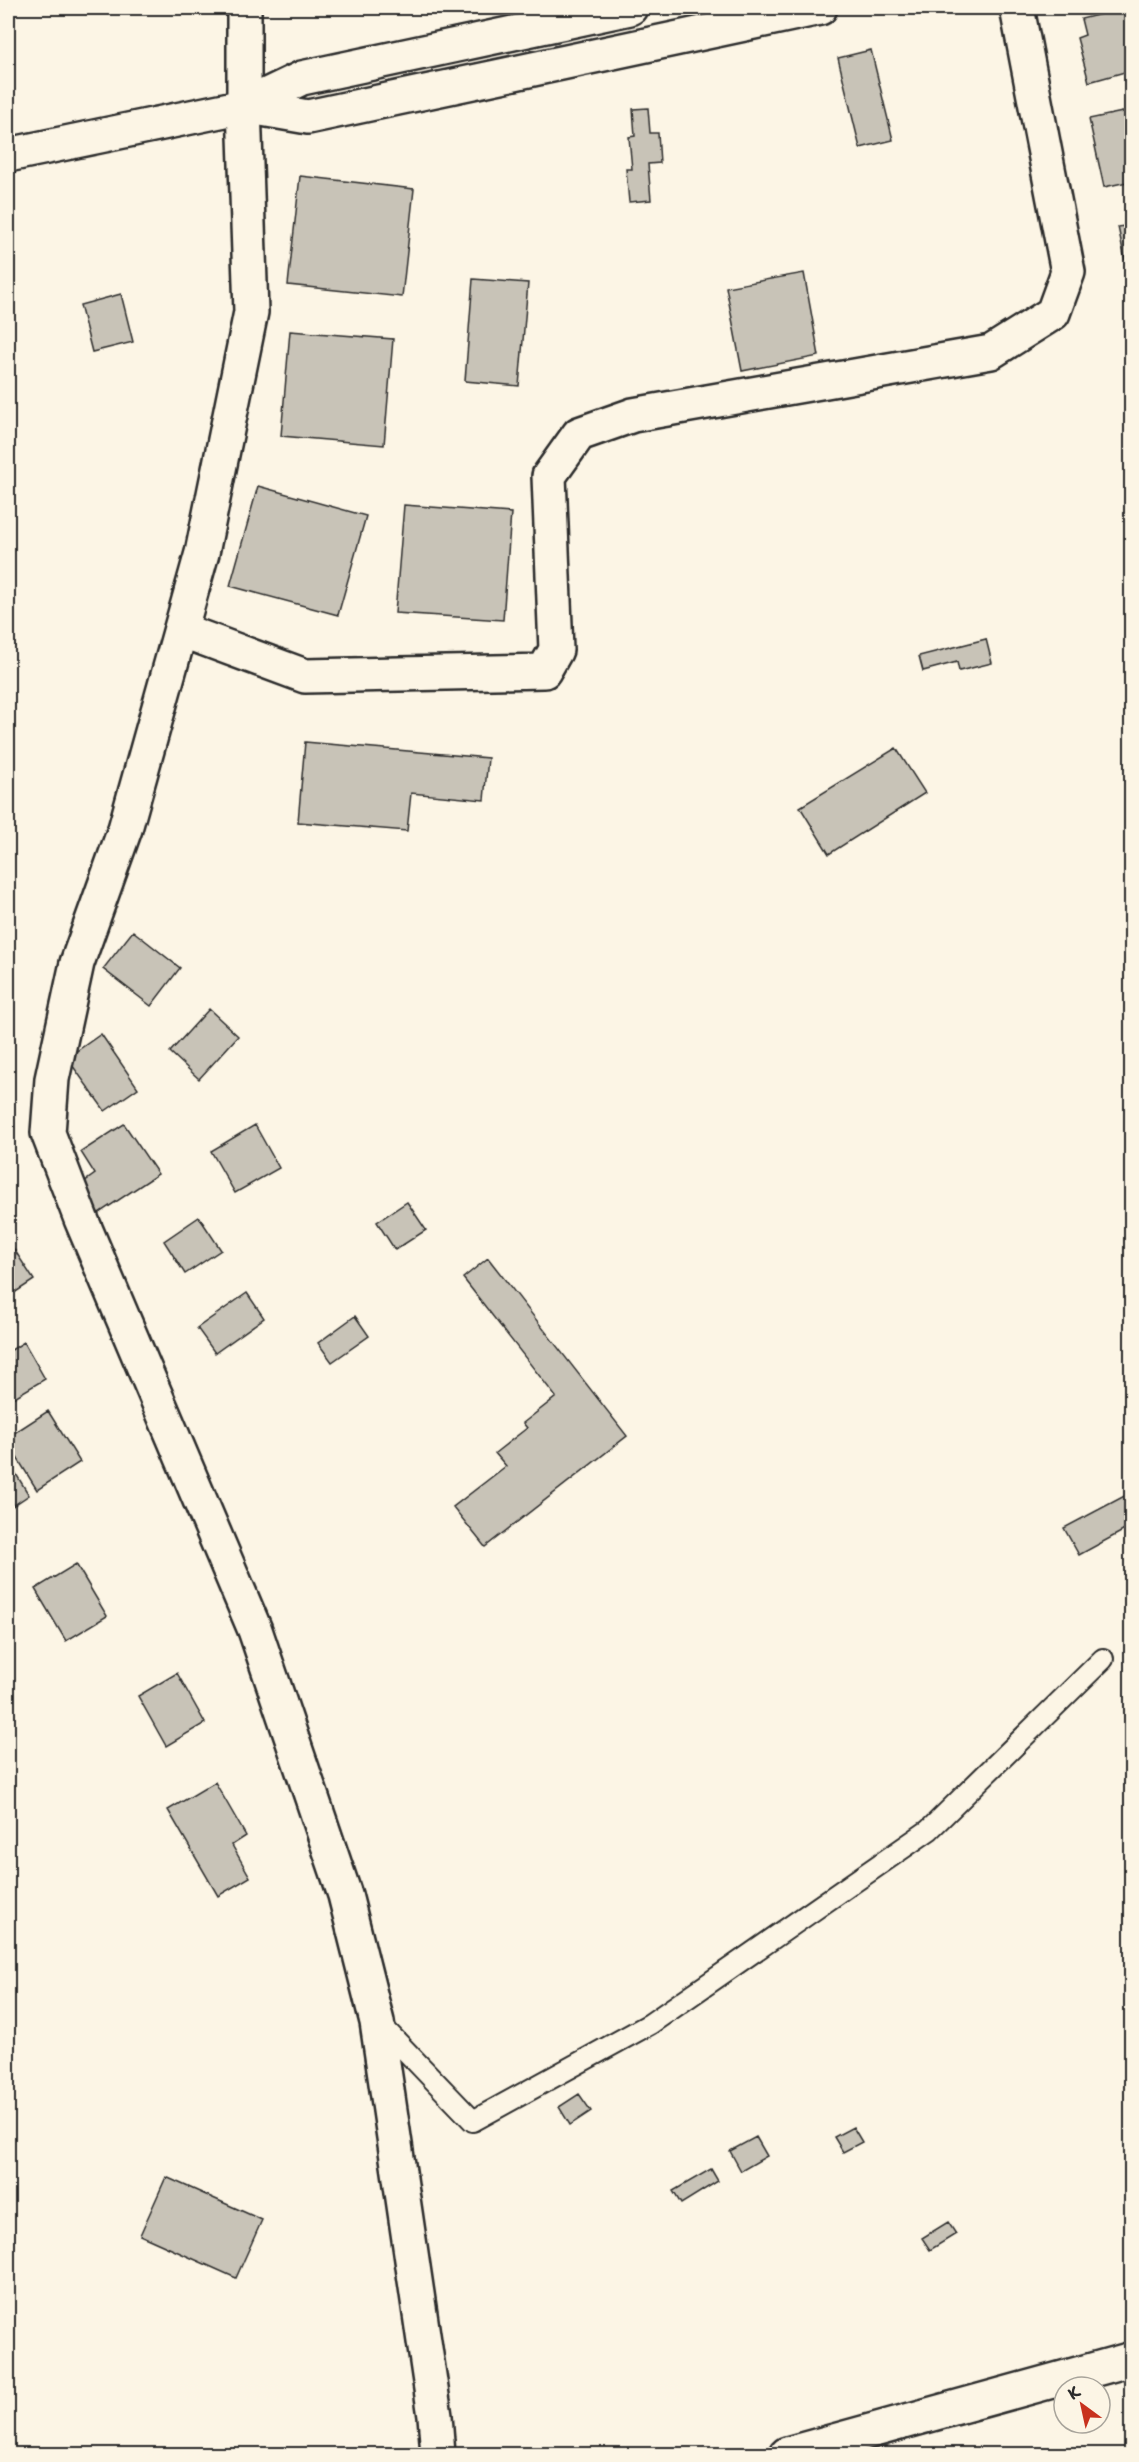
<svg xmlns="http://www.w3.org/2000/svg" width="1139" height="2462" viewBox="0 0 1139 2462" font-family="'Shantell Sans',sans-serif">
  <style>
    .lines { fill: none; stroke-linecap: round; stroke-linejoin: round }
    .stream { stroke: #7d7b74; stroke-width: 10 }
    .building { fill: #c8c3b7; stroke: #2b2b2b; stroke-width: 1.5 }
    .lane-casing { stroke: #2b2b2b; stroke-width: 24 }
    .street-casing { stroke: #2b2b2b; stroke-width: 38 }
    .secondary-casing { stroke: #2b2b2b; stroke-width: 38 }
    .lane { stroke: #fcf5e5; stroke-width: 20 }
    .street { stroke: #fcf5e5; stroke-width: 33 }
    .secondary { stroke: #fcf5e5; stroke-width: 33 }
  </style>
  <rect width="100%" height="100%" fill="#fcf5e5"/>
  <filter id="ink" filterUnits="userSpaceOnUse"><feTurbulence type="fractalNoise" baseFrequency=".0167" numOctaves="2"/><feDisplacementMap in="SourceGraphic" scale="12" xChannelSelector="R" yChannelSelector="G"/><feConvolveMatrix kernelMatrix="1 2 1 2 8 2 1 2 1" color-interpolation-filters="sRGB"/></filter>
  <g filter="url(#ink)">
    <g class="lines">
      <path class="stream" d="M1129,2454h3"/>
    </g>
    <path class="building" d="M1126,8h6v62l-43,12 -12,-44 8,-3 -4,-16z
      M871,50l22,90 -33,8 -22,-90z
      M648,108l2,25h8l2,30 -12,1 3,36 -22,2 -3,-33h6l-3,-32 6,-1 -2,-27z
      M1132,110v71l-28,6 -15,-68z
      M300,176l114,13 -12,108 -114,-12z
      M1132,225v34l-7,1 -7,-33z
      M804,273l15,83 -77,15 -16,-84z
      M473,279l55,4 -9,103 -54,-5z
      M121,294l12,48 -41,10 -12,-47z
      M290,331l103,8 -9,106 -103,-9z
      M258,486l108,30 -28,99 -108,-29z
      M404,505l107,8 -8,107 -108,-7z
      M986,639l6,24 -33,8 -2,-9 -34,9 -4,-15z
      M305,742l183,16 -4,42 -73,-7 -4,38 -109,-9z
      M896,748l29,45 -96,61 -29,-47z
      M133,931l47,37 -29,38 -48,-37z
      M209,1009l29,27 -39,43 -29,-27z
      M8,1015l6,17 -6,2z
      M101,1034l37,54 -33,23 -38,-53z
      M124,1124l34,50 -62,41 -19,-28 18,-13 -14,-22z
      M255,1125l24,43 -44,25 -24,-42z
      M407,1202l19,28 -31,20 -18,-28z
      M199,1217l22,33 -36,24 -21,-33z
      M8,1240l26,40 -26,17z
      M488,1258l139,178 -142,111 -32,-40 53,-41 -11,-13 32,-25 -4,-5 33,-26 -93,-119z
      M247,1293l17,25 -49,35 -18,-25z
      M355,1316l14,20 -37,26 -14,-19z
      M24,1342l21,37 -37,22v-49z
      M48,1411l32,51 -43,28 -29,-47v-6z
      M8,1461l21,34 -21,14z
      M1132,1492v34l-53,29 -15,-27z
      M76,1564l31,52 -41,25 -31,-52z
      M177,1673l28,50 -39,23 -28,-50z
      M215,1782l31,54 -14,9 18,32 -32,19 -50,-86z
      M579,2094l12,17 -21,14 -11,-18z
      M853,2127l9,15 -19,10 -9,-15z
      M756,2137l11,19 -26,15 -11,-20z
      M711,2169l7,12 -37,23 -8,-13z
      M166,2177l96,43 -26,58 -96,-43z
      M948,2222l8,12 -26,16 -8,-12z"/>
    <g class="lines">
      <defs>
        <path id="lane" d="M379,2023l94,98 177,-97 279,-194 174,-171"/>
        <path id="street" d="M244,8v98
          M181,630l124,46 239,-5 12,-21 -7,-174 30,-42 54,-19 358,-63 62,-39 15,-41 -51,-264
          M787,2454l345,-95"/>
        <path id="secondary" d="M244,106l7,206 -49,241 -77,276 -48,134 -25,116 -4,54 33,86 174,411 90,265 32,127 58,394 3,38
          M244,106l64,11 512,-109
          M8,155l236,-49 58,-28 328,-70"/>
      </defs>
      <use href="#lane" class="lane-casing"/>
      <use href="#street" class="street-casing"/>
      <use href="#secondary" class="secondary-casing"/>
      <use href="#lane" class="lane"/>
      <use href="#street" class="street"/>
      <use href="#secondary" class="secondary"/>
    </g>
  </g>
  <rect width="1139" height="2462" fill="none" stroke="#fcf5e5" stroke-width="30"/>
  <rect x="15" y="15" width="1109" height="2432" fill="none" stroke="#2b2b2b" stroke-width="2" filter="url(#ink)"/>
  <g transform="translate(1082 2405) rotate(327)"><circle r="28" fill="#fcf5e5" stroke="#a8a49b" stroke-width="1.5"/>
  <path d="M0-4.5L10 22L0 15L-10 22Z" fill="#c8321e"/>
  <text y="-9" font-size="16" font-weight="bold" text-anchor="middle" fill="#2b2b2b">K</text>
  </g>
</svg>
